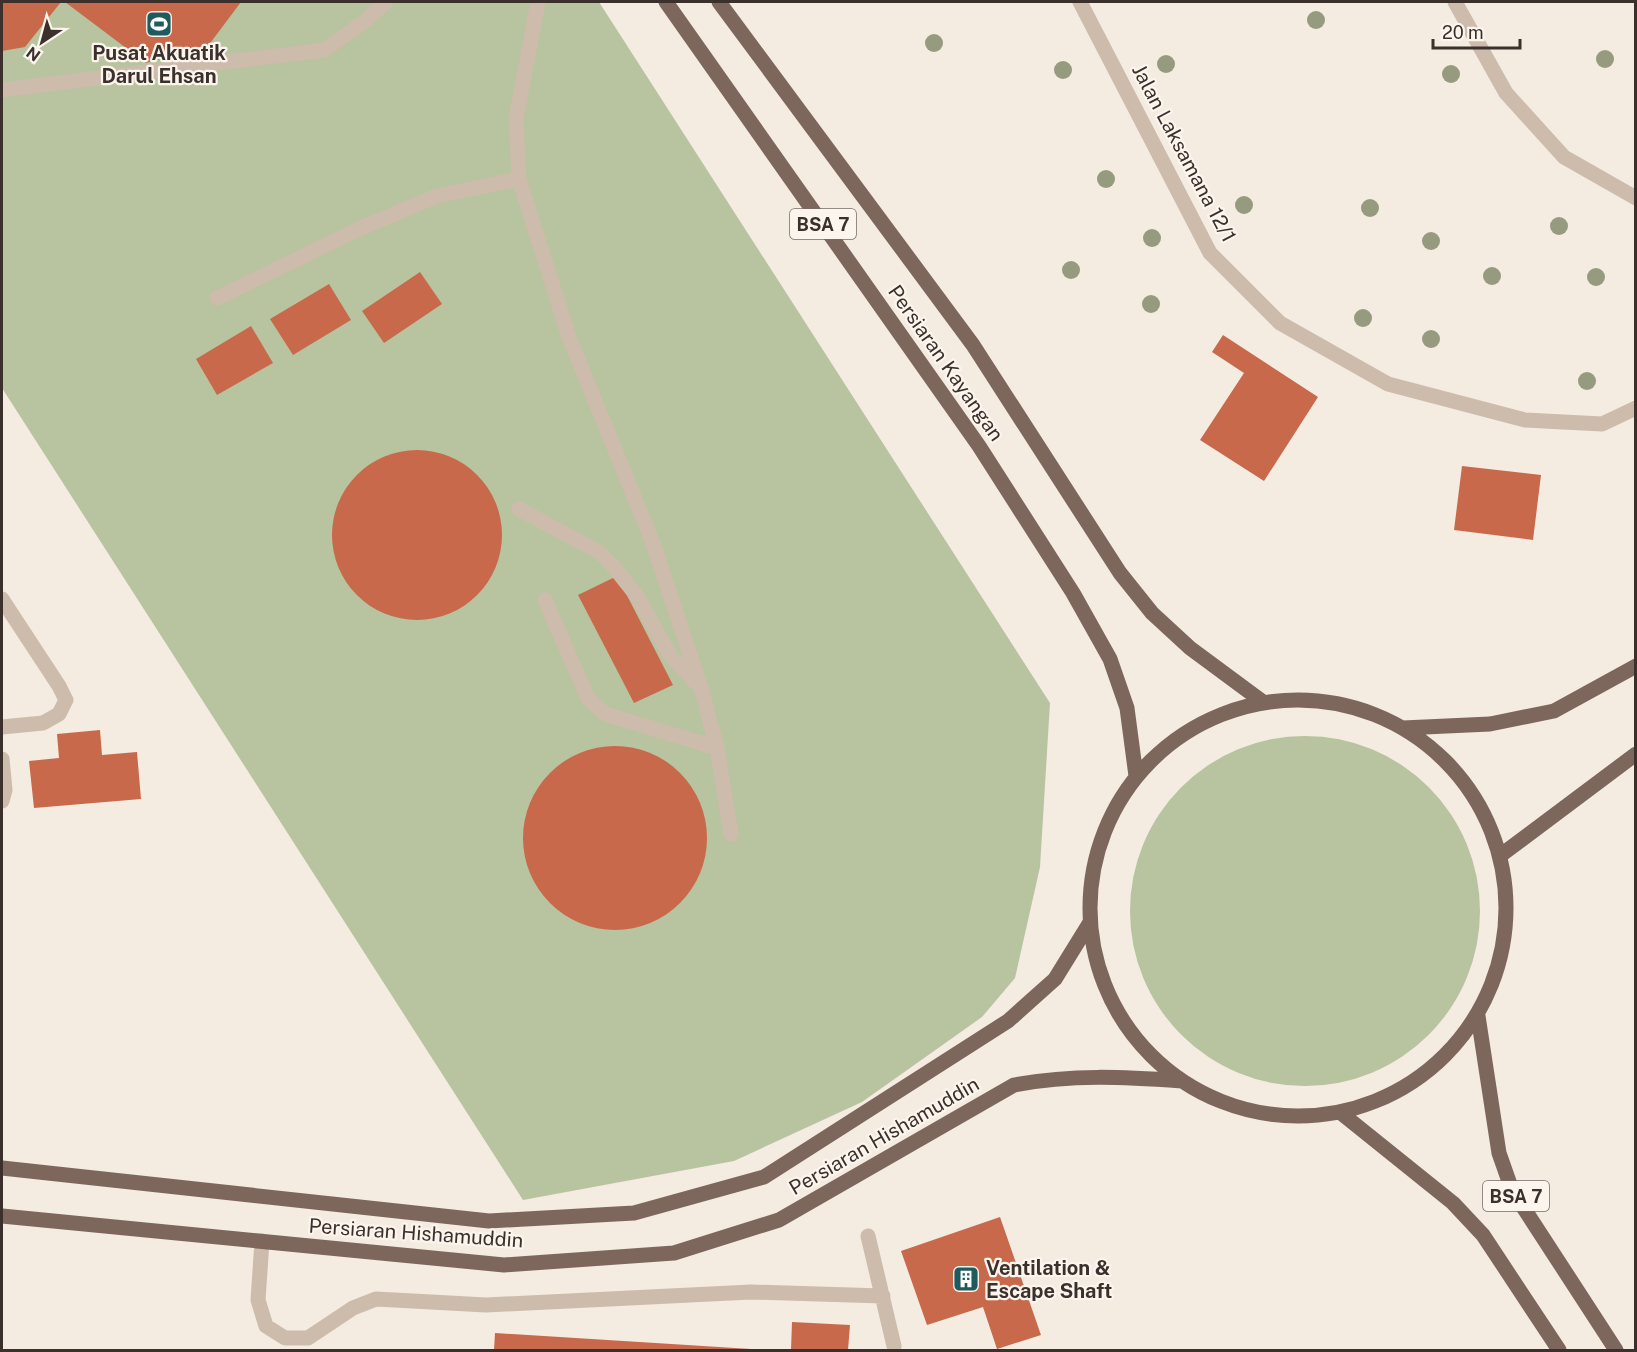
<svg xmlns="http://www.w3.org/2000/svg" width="1637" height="1352" viewBox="0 0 1637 1352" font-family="'Public Sans',sans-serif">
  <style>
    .green { fill: #b8c4a0 }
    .building { fill: #c8694b }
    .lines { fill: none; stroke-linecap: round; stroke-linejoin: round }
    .lane { stroke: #cdbbac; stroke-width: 15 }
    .street { stroke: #cdbbac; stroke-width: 15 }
    .primary { stroke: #7d675c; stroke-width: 15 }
    .tree { fill: #969b7f }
    .labels { text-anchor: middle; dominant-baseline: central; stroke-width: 4.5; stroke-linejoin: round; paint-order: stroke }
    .shield { fill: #fbf5ee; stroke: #756b66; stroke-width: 1.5 }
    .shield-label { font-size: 18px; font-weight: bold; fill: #3b302b }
    .poi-label { font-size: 20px; font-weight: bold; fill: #3b302b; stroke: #fbf5ee }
    .street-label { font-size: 20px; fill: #3b302b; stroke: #fbf5ee }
  </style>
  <rect width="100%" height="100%" fill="#f4ebe1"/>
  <path class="green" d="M2,2h597l451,701 -10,164 -25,111 -33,39 -120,85 -128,59 -211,39 -521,-812z
    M1130 911a175 175 0 1 1 350 0a175 175 0 1 1-350 0Z"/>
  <path class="building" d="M2,2h59l-36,45 -23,4z
    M65,2h176l-33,44 -62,17z
    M420,272l22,32 -58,39 -22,-32z
    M329,284l22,36 -58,35 -23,-36z
    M251,326l22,37 -56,32 -21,-36z
    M1223,335l95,62 -54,84 -64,-41 44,-67 -32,-21z
    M332 535a85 85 0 1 1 170 0a85 85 0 1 1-170 0Z
    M1462,466l79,9 -8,65 -79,-10z
    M617,576l56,109 -39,18 -56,-108z
    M100,730l2,25 35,-3 4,47 -107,9 -5,-47 30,-3 -2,-24z
    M523 838a92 92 0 1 1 184 0a92 92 0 1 1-184 0Z
    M1000,1217l41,118 -44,14 -14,-42 -56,18 -26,-74z
    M792,1322l58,3 -2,25h-57z
    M495,1333l256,16v1h-257z"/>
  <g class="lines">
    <path class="lane" d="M538,2l-22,117 3,60 50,158 84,206 48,145 16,60 14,86
      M1455,2l51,91 58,64 72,41
      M2,90l322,-40 41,-29 21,-19
      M217,298l144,-70 76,-32 82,-17
      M519,509l80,43 15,15 23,29 33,59 27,29
      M2,599l57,87 7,14 -7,14 -16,9 -41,4
      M545,600l43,98 17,16 112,34
      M2,759l3,31 -3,11
      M868,1236l26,110
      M262,1241l-4,59 8,26 19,12h23l45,-30 23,-9 110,6 265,-13 132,4"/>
    <path class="street" d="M1080,2l130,251 70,70 108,61 137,36 77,4 34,-16"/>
    <path class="primary" d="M666,2l313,444 94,147 37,66 17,49 9,68
      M719,2l254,343 147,228 32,40 38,35 73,54
      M1090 908a208 208 0 1 1 416 0a208 208 0 1 1-416 0Z
      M1403,728l87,-4 64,-13 82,-45
      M1501,855l135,-101
      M1478,1016l21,137 13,37 104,160
      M1341,1113l112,90 30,32 76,115
      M2,1168l487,53 145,-8 130,-36 244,-156 47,-42 34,-55
      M2,1216l502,49 170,-12 105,-33 235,-135c58,-11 110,-8 168,-4"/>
  </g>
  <g class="tree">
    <circle cx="1316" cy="20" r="9"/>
    <circle cx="934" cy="43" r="9"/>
    <circle cx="1605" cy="59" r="9"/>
    <circle cx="1166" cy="64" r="9"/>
    <circle cx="1063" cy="70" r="9"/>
    <circle cx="1451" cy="74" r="9"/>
    <circle cx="1106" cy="179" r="9"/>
    <circle cx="1244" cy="205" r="9"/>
    <circle cx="1370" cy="208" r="9"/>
    <circle cx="1559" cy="226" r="9"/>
    <circle cx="1152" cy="238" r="9"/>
    <circle cx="1431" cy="241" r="9"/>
    <circle cx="1071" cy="270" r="9"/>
    <circle cx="1492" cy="276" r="9"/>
    <circle cx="1596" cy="277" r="9"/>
    <circle cx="1151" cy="304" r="9"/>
    <circle cx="1363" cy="318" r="9"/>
    <circle cx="1431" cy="339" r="9"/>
    <circle cx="1587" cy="381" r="9"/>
  </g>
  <defs>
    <symbol id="stadium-square" viewBox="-11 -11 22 22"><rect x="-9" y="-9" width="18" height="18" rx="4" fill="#1f5a5e" stroke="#fbf5ee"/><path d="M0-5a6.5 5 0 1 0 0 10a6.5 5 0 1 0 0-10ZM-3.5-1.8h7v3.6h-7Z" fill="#fff"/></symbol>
    <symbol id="building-square" viewBox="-11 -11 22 22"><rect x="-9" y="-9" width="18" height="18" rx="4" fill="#1f5a5e" stroke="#fbf5ee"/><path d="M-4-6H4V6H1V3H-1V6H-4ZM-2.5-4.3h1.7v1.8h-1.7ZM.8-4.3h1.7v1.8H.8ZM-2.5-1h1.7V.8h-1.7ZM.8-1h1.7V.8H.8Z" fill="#fff"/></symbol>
  </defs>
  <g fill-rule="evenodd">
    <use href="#stadium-square" x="144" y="9" width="30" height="30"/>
    <use href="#building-square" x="951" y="1264" width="30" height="30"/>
  </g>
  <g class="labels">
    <g class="shield">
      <rect x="790" y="209" width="66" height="30" rx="4.5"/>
      <rect x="1483" y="1181" width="66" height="30" rx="4.5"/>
    </g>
    <g class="shield-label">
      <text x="823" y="224">BSA 7</text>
      <text x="1516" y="1196">BSA 7</text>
    </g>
    <g class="poi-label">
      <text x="159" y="53">Pusat Akuatik<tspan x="159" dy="23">Darul Ehsan</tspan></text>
      <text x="986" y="1268" text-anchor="start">Ventilation &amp;<tspan x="986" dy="23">Escape Shaft</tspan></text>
    </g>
    <g class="street-label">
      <text transform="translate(1184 153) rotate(62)">Jalan Laksamana 12/1</text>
      <text transform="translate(946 363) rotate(55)">Persiaran Kayangan</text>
      <text transform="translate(884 1136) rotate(-30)">Persiaran Hishamuddin</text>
      <text transform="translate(416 1233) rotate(4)">Persiaran Hishamuddin</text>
    </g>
  </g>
  <rect width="1637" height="1352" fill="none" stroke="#3b302b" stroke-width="6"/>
  <g transform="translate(42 42) rotate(216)" stroke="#fbf5ee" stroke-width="4.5" paint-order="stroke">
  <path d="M0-4.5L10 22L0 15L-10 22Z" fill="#3b302b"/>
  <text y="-9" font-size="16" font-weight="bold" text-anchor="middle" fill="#3b302b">N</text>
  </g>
  <path d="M1433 39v9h87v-9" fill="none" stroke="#3b302b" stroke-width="3"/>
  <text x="1442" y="39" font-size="18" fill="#3b302b" stroke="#fbf5ee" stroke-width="4.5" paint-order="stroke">20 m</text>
</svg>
